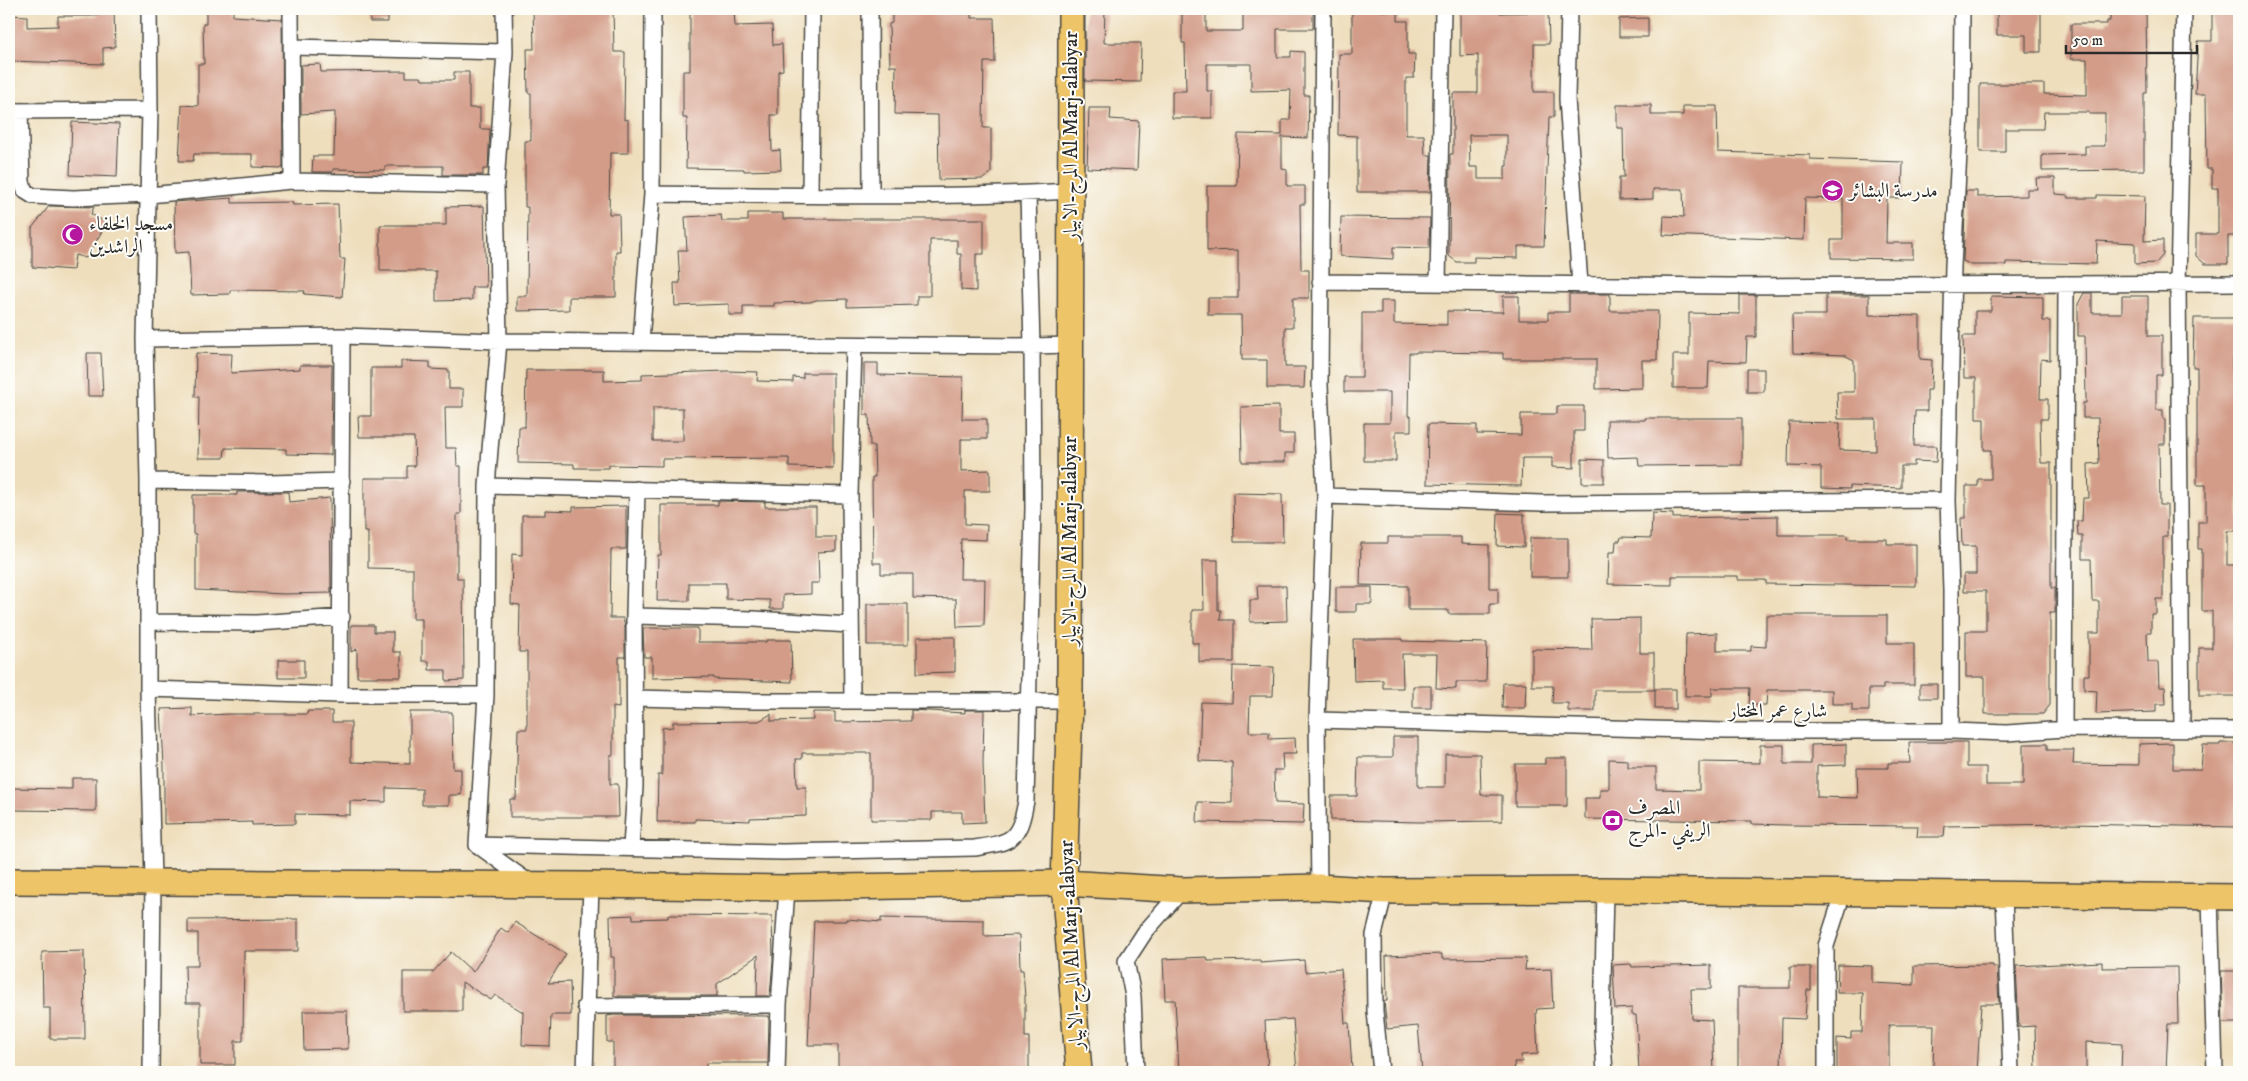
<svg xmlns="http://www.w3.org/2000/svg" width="2248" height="1081" viewBox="0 0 2248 1081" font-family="'IM FELL DW Pica',Amiri,serif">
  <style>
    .building { fill: #d39c88; fill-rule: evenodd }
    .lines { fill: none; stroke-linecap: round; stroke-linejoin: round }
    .street-casing { stroke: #484641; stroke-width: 18 }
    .primary-casing { stroke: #484641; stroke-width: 28 }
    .street { stroke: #fff; stroke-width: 15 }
    .primary { stroke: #eec469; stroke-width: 25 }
    .labels { text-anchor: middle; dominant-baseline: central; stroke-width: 4; stroke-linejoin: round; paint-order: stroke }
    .street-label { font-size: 20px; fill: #2b2b2b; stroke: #fdfcf7 }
    .poi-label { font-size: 20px; fill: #2b2b2b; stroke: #fdfcf7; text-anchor: start }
  </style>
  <rect width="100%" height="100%" fill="#fdfcf7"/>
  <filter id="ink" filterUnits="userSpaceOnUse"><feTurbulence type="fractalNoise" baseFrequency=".02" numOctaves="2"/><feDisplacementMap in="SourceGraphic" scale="10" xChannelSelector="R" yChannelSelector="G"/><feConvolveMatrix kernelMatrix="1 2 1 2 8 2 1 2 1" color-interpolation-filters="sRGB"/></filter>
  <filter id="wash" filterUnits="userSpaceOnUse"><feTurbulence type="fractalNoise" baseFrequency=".0096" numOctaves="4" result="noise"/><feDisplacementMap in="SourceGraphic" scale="20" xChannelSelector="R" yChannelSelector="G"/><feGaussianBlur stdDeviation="1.12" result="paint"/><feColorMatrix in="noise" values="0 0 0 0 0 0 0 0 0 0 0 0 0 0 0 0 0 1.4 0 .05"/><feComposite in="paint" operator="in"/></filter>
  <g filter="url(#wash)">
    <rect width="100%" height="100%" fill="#eedebc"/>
    <g id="blocks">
      <path class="building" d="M98,9h16l1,38 -12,1v16l-94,-3v-46l18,1v11l31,-1v-10h40z
        M369,9h19v13h-18z
        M533,9h80l1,43h11l-1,68 4,-1v34h-18l-1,61h10l1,37h-4v46h-47v13l-52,1v-15h10l1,-89h-3v-66h6v-48h-3l-1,-44h7z
        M690,9h44l1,17 37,-1 1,20 9,-1 1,26 -5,1v44h-7l1,36 8,-1 1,20 -37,1v-2l-58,-1 1,-50h-4v-47h7z
        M892,9h79v9h23l1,44h-11l-1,66h8v45l-8,6 -44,1 -1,-65 -43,-1 1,-48h-6l-1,-42 3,-1z
        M1085,9h20l-1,34h37l-1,39 -55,-1z
        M1243,9h70v20h-36v28h14v-6l13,1v43h5l-1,43 -26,-1v32l5,1v16h18v18h-5l1,66h8v28h-16v29h-8v40h20l-1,21h-37v-28h-25l-1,-45h-33v-17h30v-48l-31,1v-65h30l1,-52 44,1v-15h8l1,-30 -40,1v-27h-44v27h5v27h-40v-27h14l-1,-48h-3v-32h24v20h37z
        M1352,9h30v2h16v10h10v33h7l-1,24h-8v57h18l1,20h6l-1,37h-73v-56l-19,-1 1,-81h13z
        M1460,9h40v4l48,-1 1,32h-15v48h20v25h-5l-5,129h-26v12l-44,-1v5h-17l-8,-6 1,-102h3v-61h25v-38l-18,1zM1469,135h38v31h-2v13h-27v-12h-8z
        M1997,9h44v43h-15v-17h-29z
        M2110,9h36l1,84h-3v77l-102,1v-16l43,-1v-8h20v-32h-16v-2h-45l-1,17h-38v23h-25v-68h64v10l43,1v-36h-16v-35h36v-3h3z
        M2212,9h27v227h-11v28h-23l-9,-8v-22h22v-46h-6v-19h-5l-1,-75h-11l3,-53h14z
        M233,10v6l49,3 1,149 -31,-1v-13h-58l-1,7h-14l3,-56 16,1v-42h6l-1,-40h3v-13z
        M1648,18v19h-29v-18z
        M320,64l1,8 85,-1v6h15l1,3h32v-8h15v36h11v21h10l-2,40h-5v6h-40v-9h-58v4l-52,-1v3h-21l1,-16h21l1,-44 -34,2v-49z
        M1617,105h34v10h32v-9h34l1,46 92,3v4l93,3 -1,36h-15l-1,45h27v16l-82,-1v-18h12v-41l-38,-1 -1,42 -141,-5 1,-19 20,1 -1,-28h-30v10l-34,1v-23h5l-1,-49h-6z
        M1089,108h22l-1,11 29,2 -2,49 -50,-2z
        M72,122l47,2 -2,53 -47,-2z
        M2036,178h19v16l13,1v3h29v-3l48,1 -1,45 19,-1v15l-7,8 -21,1v-21l-38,-2 -1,23 -90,-2v3h-34l-9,-4 3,-70h11v6l50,-1v-7h10z
        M232,198v5l60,-1 1,3 45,-1 2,55h5l-3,38 -38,-3 1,-3 -75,-1v4l-39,1 -2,-43 -14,1 -1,-51z
        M49,206l45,1 -3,7 16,9 -21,35 -11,-3 -2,15 -41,-3v-39z
        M484,206l2,81h-14v13l-36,1v-30h-56v-46h66v-18z
        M748,213h35v6h201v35h-8v37l-15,-1v-36h-4v-14h-27v56h-13v9l-70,2v-8l-31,1 -6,2 -36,1v3h-31v9h-14v-11l-54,2 -1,-23h6l-2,-33h9l-2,-33 36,-2 1,6h26z
        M1341,217l89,1 -1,30 -36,-1v12l-53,-3z
        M2084,293h8v20h30v-17h26v40h14v39h-6v35h7v9h2v25h-6l1,61h7v32h-4v62h-7v15h-5v18h-4l1,30h10l1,25h6l1,17h-10v8l-60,2 1,-23 -13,-1v-15h5v-42h10v-32h-7l-1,-42h-9v-23h-4l-1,-15h5l1,-23h6l-1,-34 11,-1 -1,-45h-15v-15h3l-1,-67h-7v-32z
        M1569,294h41v17h48l-1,49h-15v28l-46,1v-30h-93v-6l-87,-1v1h-7l-1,63h3v15h-15v30h-32v-38h26v-31h-46v-15h18v-64h19v-12h13v23l53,1v-14l56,1v-16h16v24h29v-8h21z
        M1740,295h16v42h-9l-1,25 -37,-1 -1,27h-35v-33h16v-42l51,1z
        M1826,295h43v20l51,1v43l12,1 -1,30h-4v21h-12l-1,35h23l-1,16 -22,-1v5h-13v22l-51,-2v3l-29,-1v-21l-33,-1 1,-44 51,1 -1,27 37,1v-32h-38l-1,-27h17v-32l-10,-5 -51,-2 -1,-38h34z
        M1991,296l52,1v24h7v39l-9,-1 -1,40h8v20h-8l1,44h10v125h4v25h-5v92l-7,9h-58v-37h-19v-46h20v-40h-22v-17h12v-28h-14l-1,-28h5v-32h12v-7h13v-29h-7v-31h-8v-41h-12l-1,-42h12v-25h16z
        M2194,318h45v42h-7l1,33h6v138h-12v34h12v131h-40v-48h13v-37h-10v-62h-4v-27h8v-37h-9v-118h-4z
        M87,353h14l2,43h-15z
        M196,353l36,1 -1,19 69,-4v-4h32l-1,90 -45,-1v-5l-61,-1 -1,10h-26l1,-61h-4z
        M401,361l29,1v7l19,1v19h14v18h-18l1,41h10l1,18h4v48h-4v64h6l1,102 -18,1v-11h-17v-9h-7v-42h-9v-50l-45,-1v-36h-4v-54h43v-12h8l-1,-29h-55l-1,-21h13v-48h30z
        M864,363h14v12l85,2 -1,42h25v20h-26v32l29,-1v21h-25v33l22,1 -1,15 -25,-1 -1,40h25l-1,47 -27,1 -1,-28 -43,-1v-24h-32v-11h-8l-1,-86h3l-1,-31h-4l-1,-31h-5z
        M1747,369h17v23h-17z
        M526,370h78v11l38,-1v-6l85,-3 31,1 -1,9 36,1v-5l10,1v-5h30v95l-44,-1v-9l-127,1v7l-53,-1v3h-35v-4l-56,-1 1,-36h6zM653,408h30v33h-30z
        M1279,406v28h15v19h-9v9h-43l-1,-55z
        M1557,406h27v25h-10v37l-22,-1v-9h-30l-1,28 -94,-2 1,-60 49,1v9l44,1v-21h36z
        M1645,418h97v47l-103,1 -1,-9 -30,1 -1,-38h38z
        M1582,459l22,1v23h-22z
        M237,492h51l1,10 41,-4 1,95 -47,1 -88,-4v-56h-3v-39h44z
        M1233,493l49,1 1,48h-49z
        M718,501l47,1v5h51v30h20v14l-18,1 1,31h-8v11l-28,1v14h-13v-9l-44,-1v-16h-37v18h-32l1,-46h3v-50h57z
        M626,506v43h-15l-1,69h13l2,10v29h-6v51l-6,-1v48h-3v29h8l1,33h-109v-18h6l2,-70h9v-77h-8l1,-47 -9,-1 1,-50 10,1v-40h23v-5l28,1v-4z
        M1498,513l26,1v33l-27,-1z
        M1652,513l21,1v4l105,-2v19h69v4h40v5h29v42l-150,-2v-4h-28v-4h-66v9l-64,-1 1,-32h6l1,-11h4l1,-4 30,1z
        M1388,537h73v7l28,1v43h9v16h-8v10h-42v-4h-40v-24l-48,-1 1,-42h27z
        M1530,538h38v39h-38z
        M1203,560h15v50h3l-1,10h14v42h-35v-19h-7v-33h12z
        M1257,586h29l1,35 -37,1v-22h8z
        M1336,587h36v17h-16v8h-20z
        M867,604h41v41h-41z
        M1766,615h121v28h27v42h-31v4h-14v22h-17v-7h-20v-14h-65l-1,15h-17l1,-17h-38v8h-27l1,-62 31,-1v18h34v-5l15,1z
        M1640,618v35h14v37h-59v21h-27v-8h-16l1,-17h-21v-37l60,1 -1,-31z
        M351,625h23v7h19v20h8v25h-44v-28l-6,3z
        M643,628h55v14h68v-2h25l1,42 -78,-3v-2l-62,1v-21h-8z
        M917,637h38v35l-38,1z
        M1353,639h49v2l85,2 -1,39h-30v7l-20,-1 1,-34h-35l1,34h-20v-8l-29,1z
        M278,660h26v18h-26z
        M1233,666l41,1 -1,29h-23l-1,36h20v7l26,-1 1,16h-14l1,16h-9l1,33 29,1 -1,20 -106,-2 1,-20 34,1v-41l-33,-1 2,-59 31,1z
        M1503,683h23l-1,25h-23z
        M1920,684h17v14h-17z
        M1413,686h18v22h-18z
        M1655,689h21v20h-21z
        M192,708v8l37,-2h78l1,-3h24v11h19v40l59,2v-52h42l1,57h8v26h-12v10h-27v-16l-36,-1v14l-36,-1v14l-55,-1v10l-43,1v-3l-88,2v-58l-3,-57z
        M911,710l54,3v-3h19l-1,54 2,58 -23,1v-11h-30v8h-61v-67h-69v6h-6l1,28h9v29l-56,2v3l-55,-2v3h-38l1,-47h4v-47l11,-1v-5l86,-1 12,-7v7l42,-1v-8h22v10l76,-1z
        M1393,737h25v50h27v-33h35l1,41h21v26l-83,1 -88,-2v-24h26l1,-39h35z
        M1909,742h58v25h19v18h37v-41h24v6h27l-1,14 66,1v-21l34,-1v26h28l2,-24h17v-2h19v84l-172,-3 -122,2 -1,11h-27l1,-11 -132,-1 -35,-1v-3l-166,-2v-21h15v-9h9v-30l19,1v7h28v22l43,1v-28l61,1v-18h24v19h27v-19l35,-1v21l-29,1v31l41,1 -1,-30h31v-5h22z
        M1545,758h22v48h-52v-42h30z
        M72,778h24v33l-87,-1v-22l63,1z
        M633,915v4l35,-1v-3l104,1 1,44 -3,36h-13l1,-41 -41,29v12h-103v-39h-3l-1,-41z
        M881,918l103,2v16l35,-1 1,35h3l2,27v40h4v35h-191v-27h-30l6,-124h33v-2l34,3z
        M298,919v32h-54l-1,90h-8v24h-35v-62h-14l-1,-37h13v-33h-10v-13z
        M515,922l51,32 -18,29 22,-1 1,33h-20l-1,31 -28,-1 1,-33 -28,-17 -4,5 -29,-18v29h-59v-39h30l18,-20 22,20 28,-44 7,5z
        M84,951l1,88h-35v-31h-7l-1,-56z
        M1442,954v5l84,-1 -1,12 26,-1 2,39 -16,1 -1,4 2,41 -17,1 1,7h-8l1,10h-93l-4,-46 -31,3 -3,-28h3l-1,-45z
        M1207,957l1,4 52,-1v3l44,-3 1,12 36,-3 4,54h4l3,46 -55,3 -4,-53 -28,2 3,51h-89l-4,-72h-10l-2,-41z
        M2102,962v6l75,-1 1,57h-10l-2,48h-45l1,-28 -36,-2v30h-50l-1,-46 -16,1 -3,-61z
        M1631,964l1,3 79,-2v24h-20l1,30 20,1 2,52h-75l-3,-57h-4v-7l-17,1 -2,-44z
        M1838,965l34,1v17l42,2v-19l79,-1v2h4l2,37h-18l-4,68h-44l1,-47h-45v47h-52v-34l14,1v-7h11l1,-39h-26z
        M1790,967h21v23h-4l-2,29 -23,-1 -1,53 -43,-1v-82h52z
        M2221,971h18v52h-16z
        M303,1011h44l1,38 -44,1z
        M614,1015l155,1 -1,47h-62v9h-93v-30h-6v-26z"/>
    </g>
  </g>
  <g filter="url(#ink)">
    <use href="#blocks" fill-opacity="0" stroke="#484641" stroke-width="1"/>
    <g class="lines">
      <defs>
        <path id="street" d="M149,9l1,101 -5,229 3,142v208l5,191 -2,192
          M291,9l1,172
          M504,9l1,43 -9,133 3,156 -12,145 -1,209 -9,150 53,38
          M870,9l1,186
          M1569,9l-2,90 13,186
          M292,47l213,5
          M9,111l141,-1
          M20,111l2,71 3,9 8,5 40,2 76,-3 143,-14 204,4
          M652,194c139,1 280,5 419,-3
          M810,194l2,-185
          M1320,282l409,4 510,-3
          M1438,283l5,-274
          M145,339l197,-3 157,5 533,5 39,-1
          M641,342l11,-148 1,-185
          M148,481l122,2 72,-2
          M487,486l363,9
          M1325,496l217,7 406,-3
          M634,616l120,3 96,6
          M149,622l108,1 85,-6
          M148,689l192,6h146
          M340,695l2,-359
          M636,698l118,3h316
          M852,699l-2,-204 4,-150
          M1317,720l409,11h225l56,2 57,-4 175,1
          M2064,729l2,-445
          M2182,730l-4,-446 6,-275
          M1951,731v-141l-3,-90 5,-234 8,-151 1,-106
          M477,845l306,7 192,-4c38,-6 44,-8 51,-47l7,-293 -1,-162 -4,-152
          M631,847l4,-60 -1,-171 3,-127
          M1319,887l-2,-167 8,-224 -5,-111 3,-376
          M2004,896l7,176
          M2210,897l5,175
          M585,1006l194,-1
          M585,1072l6,-187
          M777,1072l2,-67 8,-117
          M1136,1072l-3,-76 -7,-35 19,-29 37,-42
          M1381,1072l-6,-61 -1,-76 11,-44
          M1605,1072l-3,-44 3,-138
          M1826,1072v-126l17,-53"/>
        <path id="primary" d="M1071,9l-1,692 -6,182 15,189
          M9,881l582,4 196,3 277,-5 118,7 137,-3 66,4 220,-1 634,7"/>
      </defs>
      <use href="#street" class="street-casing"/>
      <use href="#primary" class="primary-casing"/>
      <use href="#street" class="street"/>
      <use href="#primary" class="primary"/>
    </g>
  </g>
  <defs>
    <symbol id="school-disc" viewBox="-11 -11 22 22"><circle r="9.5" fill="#b5179e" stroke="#fdfcf7"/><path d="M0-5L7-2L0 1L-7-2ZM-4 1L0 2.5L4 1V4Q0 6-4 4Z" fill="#fff"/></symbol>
    <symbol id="mosque-disc" viewBox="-11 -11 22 22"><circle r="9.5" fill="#b5179e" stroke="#fdfcf7"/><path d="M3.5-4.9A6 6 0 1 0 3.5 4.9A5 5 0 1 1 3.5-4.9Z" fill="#fff"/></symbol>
    <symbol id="bank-disc" viewBox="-11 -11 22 22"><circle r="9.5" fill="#b5179e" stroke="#fdfcf7"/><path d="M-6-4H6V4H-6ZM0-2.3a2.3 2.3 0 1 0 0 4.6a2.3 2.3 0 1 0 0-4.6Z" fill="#fff"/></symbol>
  </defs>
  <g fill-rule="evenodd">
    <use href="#school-disc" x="1820" y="178" width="25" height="25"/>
    <use href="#mosque-disc" x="60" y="222" width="25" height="25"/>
    <use href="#bank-disc" x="1600" y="808" width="25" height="25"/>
  </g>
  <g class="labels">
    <g class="street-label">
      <text transform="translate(1071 136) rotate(-90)">المرج-الابيار Al Marj-alabyar</text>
      <text transform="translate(1070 541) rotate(-90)">المرج-الابيار Al Marj-alabyar</text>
      <text x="1778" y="711">شارع عمر المختار</text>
      <text transform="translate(1072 945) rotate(-93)">المرج-الابيار Al Marj-alabyar</text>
    </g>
    <g class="poi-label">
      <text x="1849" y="191">مدرسة البشائر</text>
      <text x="89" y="224">مسجد الخلفاء<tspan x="89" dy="23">الراشدين</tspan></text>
      <text x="1628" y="808">المصرف<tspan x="1628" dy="23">الريفي -المرج</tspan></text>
    </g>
  </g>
  <rect width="2248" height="1081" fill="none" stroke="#fdfcf7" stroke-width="30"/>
  <path d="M2066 45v8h131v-8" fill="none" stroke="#2b2b2b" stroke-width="2.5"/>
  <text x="2073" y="45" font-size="15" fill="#2b2b2b" stroke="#fdfcf7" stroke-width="4" paint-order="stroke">50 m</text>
</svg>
